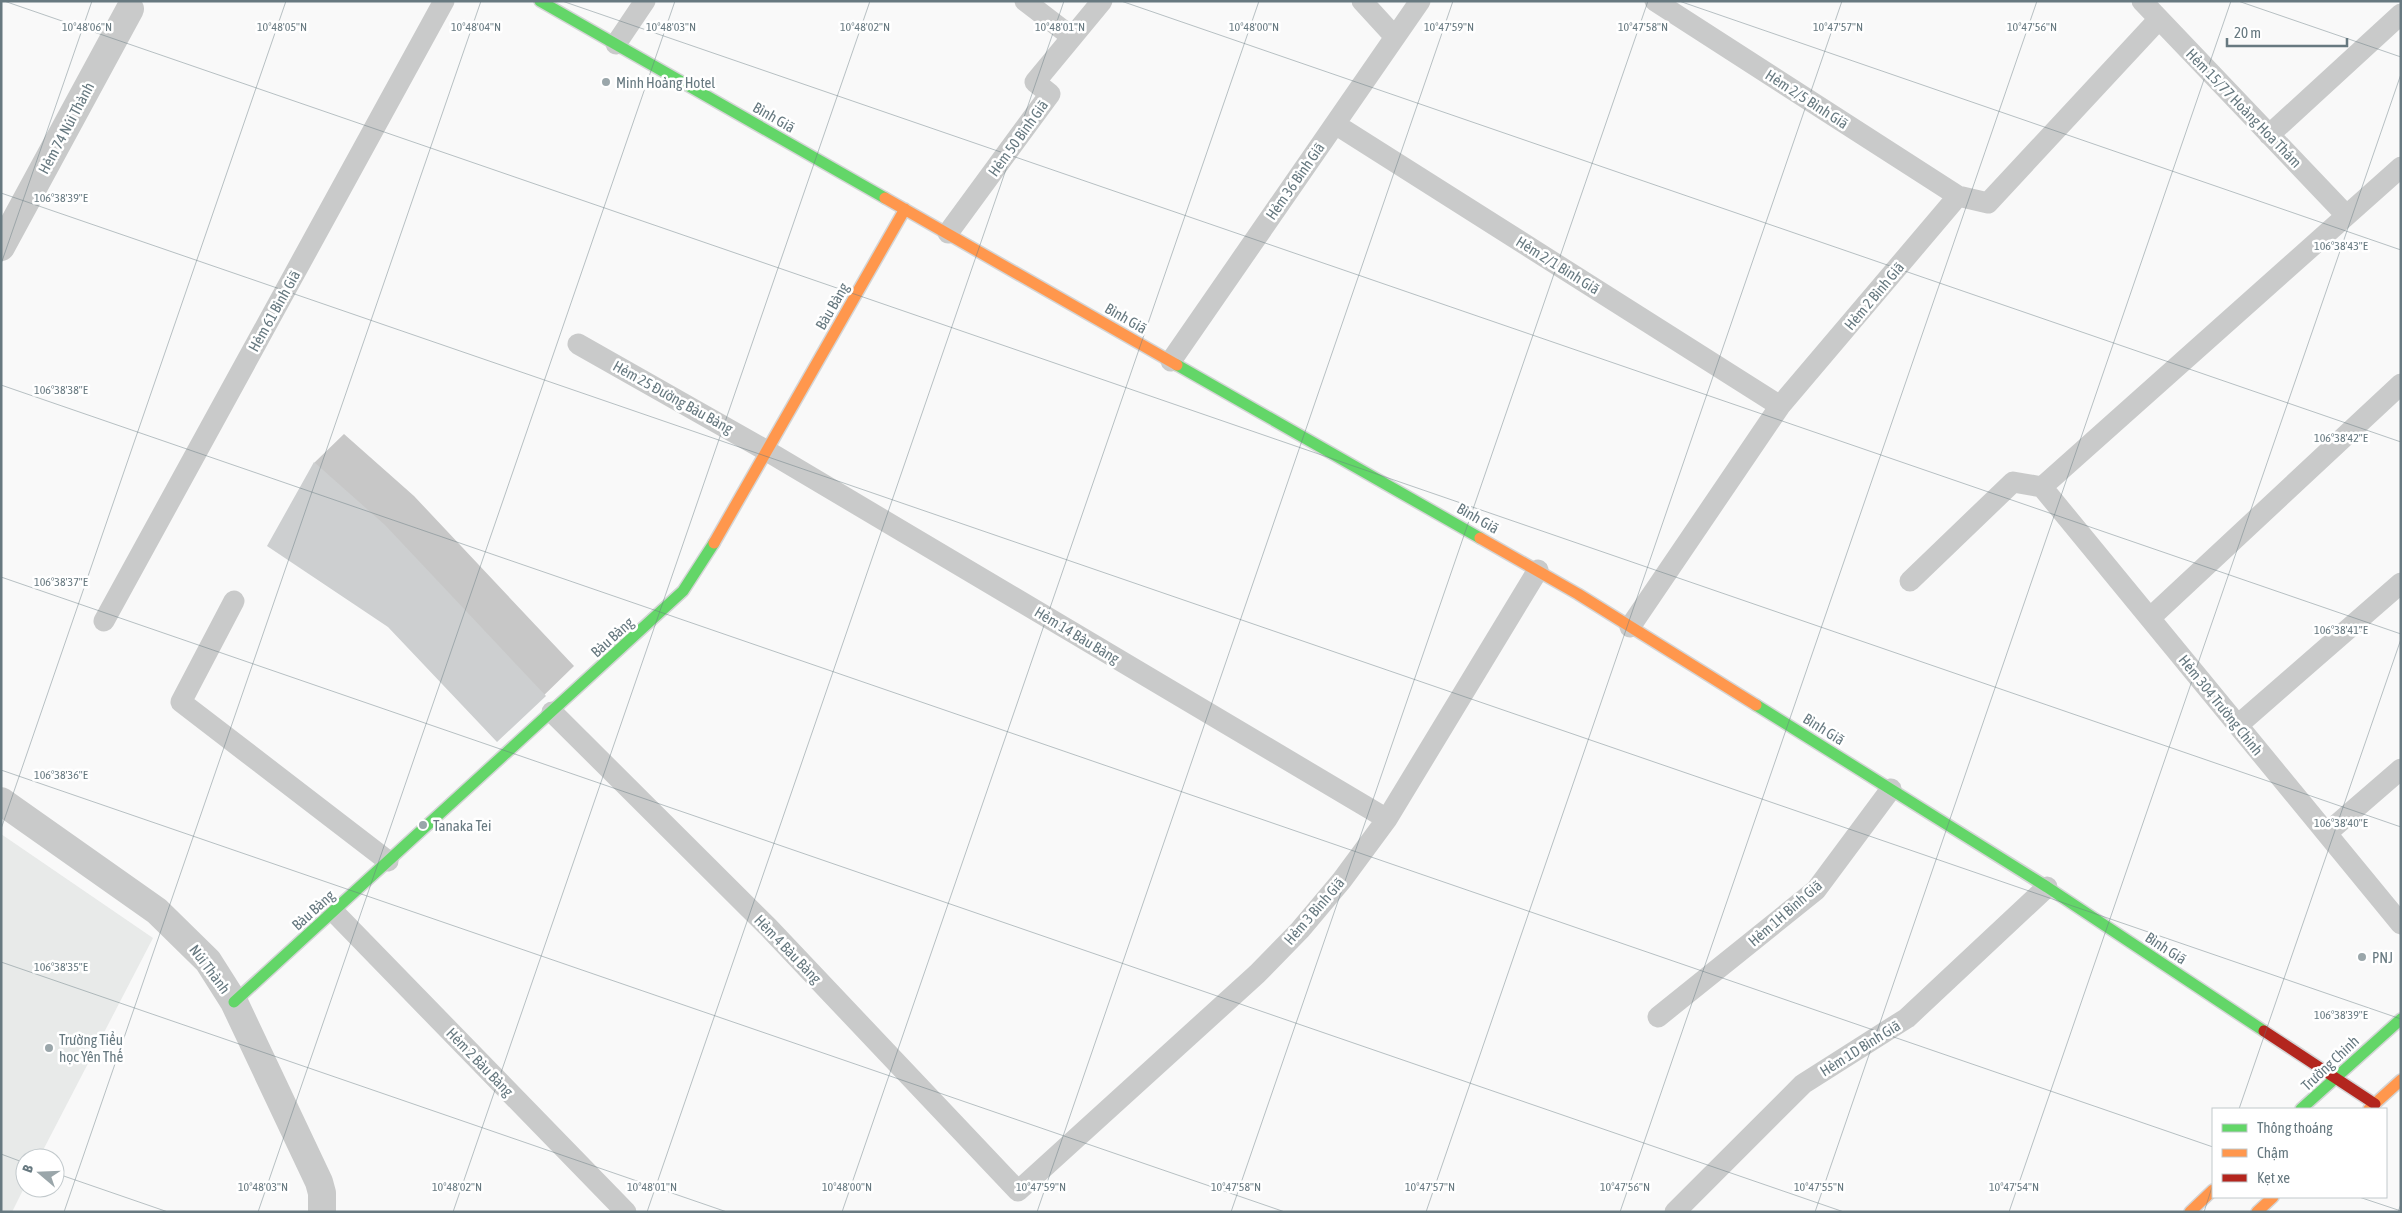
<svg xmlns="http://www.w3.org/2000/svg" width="2402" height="1213" viewBox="0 0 2402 1213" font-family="'Asap Condensed',sans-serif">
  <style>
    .built { fill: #e8eae9 }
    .shadow { fill: #0003 }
    .building { fill: #cdcfd0 }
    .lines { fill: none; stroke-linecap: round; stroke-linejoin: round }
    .fast-casing { stroke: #d4d5d6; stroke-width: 14 }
    .slow-casing { stroke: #d4d5d6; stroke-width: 14 }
    .jam-casing { stroke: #d4d5d6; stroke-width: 14 }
    .lane { stroke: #c9caca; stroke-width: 21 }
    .street { stroke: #c9caca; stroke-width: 28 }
    .fast { stroke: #63d668; stroke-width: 11 }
    .slow { stroke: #ff974d; stroke-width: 11 }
    .jam { stroke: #b3261e; stroke-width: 11 }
    .ticks { fill: none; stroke: #677980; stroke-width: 1; stroke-opacity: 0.45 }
    .poi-dot { fill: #9aa6aa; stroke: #fff; stroke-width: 2 }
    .labels { text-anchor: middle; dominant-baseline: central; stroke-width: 5; stroke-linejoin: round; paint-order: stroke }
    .poi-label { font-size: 15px; fill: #677980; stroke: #fff; text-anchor: start }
    .street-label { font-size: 15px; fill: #677980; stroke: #fff }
    .ticks-label { font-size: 12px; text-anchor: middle; fill: #677980; stroke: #fff; stroke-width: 5; stroke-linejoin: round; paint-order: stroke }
  </style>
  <rect width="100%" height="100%" fill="#f9f9f9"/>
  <path class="built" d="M1,834l152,104 -114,220h-14v28l-13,26h-11z"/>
  <path class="shadow" d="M344,434l70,62 160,170 -77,75 -108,-115 -120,-81 46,-83z"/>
  <path class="building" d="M314,462l71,63 161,171 -49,46 -109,-115 -121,-81z"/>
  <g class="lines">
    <defs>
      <path id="fast" d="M540,1l345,197
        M1177,365l303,173
        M1756,705l291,182 217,144
        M234,1002l449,-411 31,-48
        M2301,1109l100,-90"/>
      <path id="slow" d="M885,198l292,167
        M1480,538l98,56 178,111
        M714,543l191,-334
        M2369,1109l32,-29
        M2190,1212l23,-22
        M2257,1212l16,-15"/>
      <path id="jam" d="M2264,1031l111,73"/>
    </defs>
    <use href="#fast" class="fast-casing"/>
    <use href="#slow" class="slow-casing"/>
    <use href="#jam" class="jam-casing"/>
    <path class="lane" d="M1025,1l47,36
      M1362,1l33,36
      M1655,1l303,195 30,7 171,-184
      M2142,1l204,214
      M616,44l29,-43
      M1335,124l445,282
      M2269,135l132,-121
      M948,233l102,-139 -15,-12 67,-81
      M578,344l189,107 620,368
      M1171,361l249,-360
      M2042,487l359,-320
      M1910,581l103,-99 29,5 359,437
      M234,601l-53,101 207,159
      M2150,618l251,-234
      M104,621l340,-620
      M1630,627l150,-221 178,-210
      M552,712l217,216 249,263 239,-217 43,-44 42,-50 45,-61 151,-249
      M2238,725l163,-142
      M2327,833l74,-64
      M333,911l293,301
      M1658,1017l158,-127 75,-101
      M1675,1212l128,-128 104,-66 140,-131"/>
    <path class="street" d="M1,247l129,-238
      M1,801l156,110 51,50 26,41 85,180 3,11v19"/>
    <use href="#fast" class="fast"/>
    <use href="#slow" class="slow"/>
    <use href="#jam" class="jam"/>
  </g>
  <path class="ticks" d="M4,1l2397,826M562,1l1839,633M1121,1l1280,441M1679,1l722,249M2238,1l163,56M1,193l2400,826M1,264l91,-263M1,385l2212,762M1,577l1843,635M1,770l1284,442M1,829l285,-828M1,962l726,250M2239,1109l162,-470M1,1154l24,9M55,1173l113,39M2359,1197l42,14M64,1212l417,-1211M258,1212l417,-1211M453,1212l417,-1211M647,1212l417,-1211M842,1212l417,-1211M1037,1212l416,-1211M1231,1212l417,-1211M1426,1212l416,-1211M1620,1212l417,-1211M1815,1212l416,-1211M2009,1212l392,-1138M2204,1212l9,-28M2398,1212l3,-8"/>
  <g class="poi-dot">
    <circle cx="606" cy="82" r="5"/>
    <circle cx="423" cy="825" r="5"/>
    <circle cx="2362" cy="957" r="5"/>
    <circle cx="49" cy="1048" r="5"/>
  </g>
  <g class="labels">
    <g class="poi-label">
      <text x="616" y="82">Minh Hoàng Hotel</text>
      <text x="433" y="825">Tanaka Tei</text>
      <text x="2372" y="957">PNJ</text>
      <text x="59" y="1039">Trường Tiểu<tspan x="59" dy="17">học Yên Thế</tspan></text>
    </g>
    <g class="street-label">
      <text transform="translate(1807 99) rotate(33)">Hẻm 2/5 Bình Giã</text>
      <text transform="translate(2244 108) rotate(46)">Hẻm 15/77 Hoàng Hoa Thám</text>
      <text transform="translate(774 117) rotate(30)">Bình Giã</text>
      <text transform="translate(66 128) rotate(-62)">Hẻm 74 Núi Thành</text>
      <text transform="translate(1018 138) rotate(-54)">Hẻm 50 Bình Giã</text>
      <text transform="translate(1295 181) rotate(-55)">Hẻm 36 Bình Giã</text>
      <text transform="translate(1558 265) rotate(32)">Hẻm 2/1 Bình Giã</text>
      <text transform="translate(1874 296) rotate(-50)">Hẻm 2 Bình Giã</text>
      <text transform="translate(832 306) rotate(-60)">Bàu Bàng</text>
      <text transform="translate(274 311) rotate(-61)">Hẻm 61 Bình Giã</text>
      <text transform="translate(1126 318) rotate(30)">Bình Giã</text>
      <text transform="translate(673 397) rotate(29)">Hẻm 25 Đường Bàu Bàng</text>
      <text transform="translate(1478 518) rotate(30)">Bình Giã</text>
      <text transform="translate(1077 635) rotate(31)">Hẻm 14 Bàu Bàng</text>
      <text transform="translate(612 637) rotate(-42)">Bàu Bàng</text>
      <text transform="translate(2221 705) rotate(51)">Hẻm 304 Trường Chinh</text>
      <text transform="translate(1824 729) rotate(32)">Bình Giã</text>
      <text transform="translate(313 910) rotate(-42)">Bàu Bàng</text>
      <text transform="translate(1314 911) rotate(-49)">Hẻm 3 Bình Giã</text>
      <text transform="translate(1785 913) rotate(-41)">Hẻm 1H Bình Giã</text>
      <text transform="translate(2166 948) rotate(33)">Bình Giã</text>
      <text transform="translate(788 949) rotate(46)">Hẻm 4 Bàu Bàng</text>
      <text transform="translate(210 969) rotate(53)">Núi Thành</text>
      <text transform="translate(1860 1048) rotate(-32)">Hẻm 1D Bình Giã</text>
      <text transform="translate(480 1062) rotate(46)">Hẻm 2 Bàu Bàng</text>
      <text transform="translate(2330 1063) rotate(-43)">Trường Chinh</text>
    </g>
  </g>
  <g class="ticks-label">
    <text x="87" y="31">10°48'06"N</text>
    <text x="282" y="31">10°48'05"N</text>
    <text x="476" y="31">10°48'04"N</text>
    <text x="671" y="31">10°48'03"N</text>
    <text x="865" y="31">10°48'02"N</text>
    <text x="1060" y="31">10°48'01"N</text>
    <text x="1254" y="31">10°48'00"N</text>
    <text x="1449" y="31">10°47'59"N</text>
    <text x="1643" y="31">10°47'58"N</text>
    <text x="1838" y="31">10°47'57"N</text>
    <text x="2032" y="31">10°47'56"N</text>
    <text x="61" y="202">106°38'39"E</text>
    <text x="2341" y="250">106°38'43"E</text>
    <text x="61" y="394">106°38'38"E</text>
    <text x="2341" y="442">106°38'42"E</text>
    <text x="61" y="586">106°38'37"E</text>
    <text x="2341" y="634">106°38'41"E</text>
    <text x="61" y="779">106°38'36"E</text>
    <text x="2341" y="827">106°38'40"E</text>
    <text x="61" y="971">106°38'35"E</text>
    <text x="2341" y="1019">106°38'39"E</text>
    <text x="263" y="1191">10°48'03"N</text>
    <text x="457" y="1191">10°48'02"N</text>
    <text x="652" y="1191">10°48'01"N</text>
    <text x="847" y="1191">10°48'00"N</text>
    <text x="1041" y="1191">10°47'59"N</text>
    <text x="1236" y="1191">10°47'58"N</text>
    <text x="1430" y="1191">10°47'57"N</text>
    <text x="1625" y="1191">10°47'56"N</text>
    <text x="1819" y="1191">10°47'55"N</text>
    <text x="2014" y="1191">10°47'54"N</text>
  </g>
  <rect width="2402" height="1213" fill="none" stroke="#677980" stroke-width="5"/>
  <rect x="2212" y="1108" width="175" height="90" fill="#ffffff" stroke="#c2c9cc"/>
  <rect x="2222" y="1124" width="25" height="8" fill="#63d668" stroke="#c2c9cc"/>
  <text x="2257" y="1133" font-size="15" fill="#677980">Thông thoáng</text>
  <rect x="2222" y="1149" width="25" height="8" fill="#ff974d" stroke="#c2c9cc"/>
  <text x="2257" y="1158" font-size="15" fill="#677980">Chậm</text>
  <rect x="2222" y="1174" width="25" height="8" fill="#b3261e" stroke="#c2c9cc"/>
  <text x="2257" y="1183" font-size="15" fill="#677980">Kẹt xe</text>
  <g transform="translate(40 1173) rotate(289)"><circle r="24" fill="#ffffff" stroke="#c2c9cc"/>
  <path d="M0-4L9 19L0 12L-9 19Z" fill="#9aa6aa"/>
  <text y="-8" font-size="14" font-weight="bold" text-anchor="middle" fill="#677980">B</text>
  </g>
  <path d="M2227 38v8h120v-8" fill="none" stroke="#677980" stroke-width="2.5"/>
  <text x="2234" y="38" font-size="15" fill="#677980" stroke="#ffffff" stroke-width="4" paint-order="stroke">20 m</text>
</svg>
